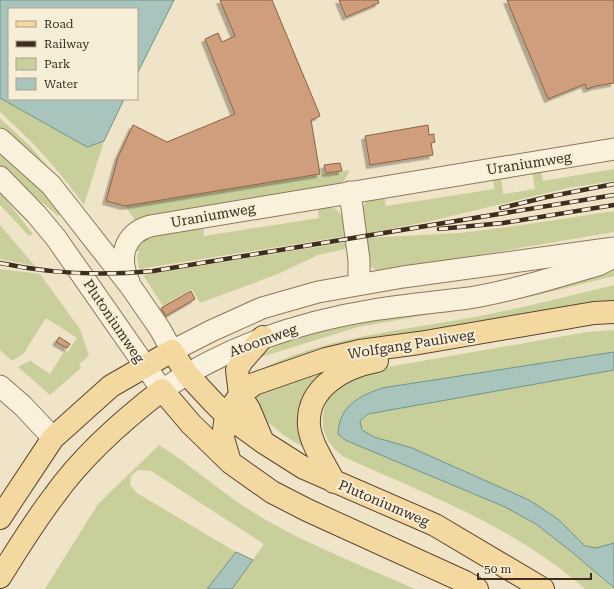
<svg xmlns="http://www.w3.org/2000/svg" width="614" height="589" viewBox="0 0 614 589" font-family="'Roboto Serif',serif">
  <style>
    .green { fill: #c9cf9b }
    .water { fill: #a9c4bc; stroke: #6f938a }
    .building { fill: #cf9f7d; stroke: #8d5f41; filter: url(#shadow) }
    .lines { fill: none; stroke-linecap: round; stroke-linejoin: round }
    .minor-casing { stroke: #8d765c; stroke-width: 23 }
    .major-casing { stroke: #5b4430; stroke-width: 24 }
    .minor { stroke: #faf1dc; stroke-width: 21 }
    .major { stroke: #f3d9a0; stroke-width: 22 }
    .rail-casing { stroke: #3d2e20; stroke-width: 4.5 }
    .rail { stroke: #f7eed8; stroke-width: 3; stroke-dasharray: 9; stroke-linecap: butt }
    .labels { text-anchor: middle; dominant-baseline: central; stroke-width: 4; stroke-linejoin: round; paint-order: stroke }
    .street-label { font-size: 14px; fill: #3d2e20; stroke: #f7eed8 }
  </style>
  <defs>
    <filter id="shadow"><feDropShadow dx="-3.5" dy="3.5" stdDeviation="0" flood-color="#0004"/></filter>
  </defs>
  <rect width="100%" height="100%" fill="#f0e4c8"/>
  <path class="green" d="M0,98l87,49 17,-6 -20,64c-27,-37 -50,-62 -84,-93z
    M0,118l31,29 29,34 -60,-51z
    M0,151l31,28 31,34 -4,3 -58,-49z
    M614,169v12l-46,7 -137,33 -67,13c-2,-23 -7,-35 20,-39l2,11 108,-17 -1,-12 8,-1 2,18 32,-5 -3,-18 9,-1 2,11z
    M350,170l-8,15 -207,35 -10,-14z
    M0,192l33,42 -4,2 -29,-31z
    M318,206c24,-1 25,10 29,30l-208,33 -2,-12 2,-6 -5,-2 10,-12 59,-12 1,11 115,-18z
    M614,211v21l-235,40 -9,-6 -4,-10 3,-3 -5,-15 96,-5 55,-7z
    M0,225l35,41 -35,-7z
    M348,242l1,6 -31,7 -40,19 -78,29 -8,-14 -29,17 -20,-31z
    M614,267v9l-80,20 -176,31 -100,31 26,-18z
    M0,269l40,5 40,55 9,27 -10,8 2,4 -31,27 -32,-28 13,-7 1,2 18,12 15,-24 3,2 9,-14 -31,-20 -22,35 -12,8 -12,-11z
    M614,285v20l-369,73c68,-40 148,-46 224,-60 49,-9 97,-21 145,-33z
    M614,330v22l-232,36c-23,8 -43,18 -44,46l7,6 160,67 31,17 37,29 41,36h-29c-70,-62 -157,-94 -241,-132 -17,-12 -26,-29 -19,-50 3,-7 5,-14 11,-19 15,-11 35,-17 52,-21l199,-35z
    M350,357c-15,10 -42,21 -46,40 -2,7 6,45 7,55l-26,-16 -20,-16 -19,-25z
    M614,370v173l-18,5 -11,-2 -27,-27 -29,-19 -117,-52 -38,-11 -12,-7 -2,-9 8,-7z
    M159,445c35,22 66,51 102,72 49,29 103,49 154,72h-183l32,-45 -113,-73 -13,-1 -7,6 -1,9 7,8 99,59 -29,37h-162l53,-85z"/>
  <path class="water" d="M0,0h174l-37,74v-65h-128v90h115l-20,42 -17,6 -87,-49z
    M614,352v18l-246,44 -8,7 2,9 12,7 38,11 117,52 29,19 27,27 11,2 18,-5v45l-41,-35 -37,-29 -31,-17 -160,-67 -7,-6c1,-28 21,-38 44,-46z
    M236,552l17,8 -21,29h-25z"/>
  <path class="building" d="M220,0h52l47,113 1,3 -9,4 9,54 -195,32 -19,-5 12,-44 15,-32 34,17 68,-28 -30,-75 13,-6 4,9 13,-6z
    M339,0h39l1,3 -33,14z
    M507,0h107v83l-18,3 -9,3 -2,-5 -37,15z
    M428,125l1,10 5,-1v4l1,4 -4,1 2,12 -63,10 -5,-29z
    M340,163l2,8 -16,2 -2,-8z
    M191,291l4,8 -29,17 -5,-8z
    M59,337l11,7 -3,4 -11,-6z"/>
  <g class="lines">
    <defs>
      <path id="minor" d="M0,139l51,46 80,102 29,42 12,22 39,-20 51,-23 56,-16 85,-15 211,-29
        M0,177l36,37 20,24 106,152c64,-43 135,-68 211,-80 32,-5 64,-8 96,-12 43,-7 87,-21 129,-33l16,-8
        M350,192l9,68v24
        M129,282c-11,-23 -6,-48 21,-56l464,-77
        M0,386l23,20 30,32"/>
      <path id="major" d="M263,442l-14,-33 -9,-14 -3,-25 5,-9 21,-24
        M230,462l-7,-24 3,-23 14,-20 14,-11 72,-25 34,-8 59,-8 175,-30 20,-1
        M334,482c-8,-17 -23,-37 -25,-56 -3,-39 36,-59 68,-65
        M0,518l53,-80 58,-52 61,-35 15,23 26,28 13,13 37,27 41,26 131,57 108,64
        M0,577c17,-27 34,-55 54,-81 29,-41 69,-76 108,-106l29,34 40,39 41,29 35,18 158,72 12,7"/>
    </defs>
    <use href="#minor" class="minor-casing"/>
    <use href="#major" class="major-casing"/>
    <use href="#minor" class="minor"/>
    <use href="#major" class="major"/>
    <defs>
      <path id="rail" d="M501,208l46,-11 67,-13
        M439,229l64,-6 111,-18
        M0,263c51,11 102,13 153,8l461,-76"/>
    </defs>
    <use href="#rail" class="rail-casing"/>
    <use href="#rail" class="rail"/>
  </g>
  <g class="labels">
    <g class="street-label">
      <text transform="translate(529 163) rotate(-9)">Uraniumweg</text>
      <text transform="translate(213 215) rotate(-10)">Uraniumweg</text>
      <text transform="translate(114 321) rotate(56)">Plutoniumweg</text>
      <text transform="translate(263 340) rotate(-20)">Atoomweg</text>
      <text transform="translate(411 344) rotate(-9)">Wolfgang Pauliweg</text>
      <text transform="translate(384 503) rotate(23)">Plutoniumweg</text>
    </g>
  </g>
  <rect x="8" y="8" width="130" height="92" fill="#f7eed8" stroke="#ada18e"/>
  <rect x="16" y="21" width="20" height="6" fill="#f3d9a0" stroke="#ada18e"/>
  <text x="44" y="28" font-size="12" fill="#3d2e20">Road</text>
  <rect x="16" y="41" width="20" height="6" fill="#3d2e20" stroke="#ada18e"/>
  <text x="44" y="48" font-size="12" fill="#3d2e20">Railway</text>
  <rect x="16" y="58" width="20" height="12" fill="#c9cf9b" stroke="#ada18e"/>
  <text x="44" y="68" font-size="12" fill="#3d2e20">Park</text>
  <rect x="16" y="78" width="20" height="12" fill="#a9c4bc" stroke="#ada18e"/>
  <text x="44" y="88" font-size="12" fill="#3d2e20">Water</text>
  <path d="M478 573v6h113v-6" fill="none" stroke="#3d2e20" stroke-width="2"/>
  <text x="484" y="573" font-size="12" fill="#3d2e20" stroke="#f7eed8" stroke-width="3" paint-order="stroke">50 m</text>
</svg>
